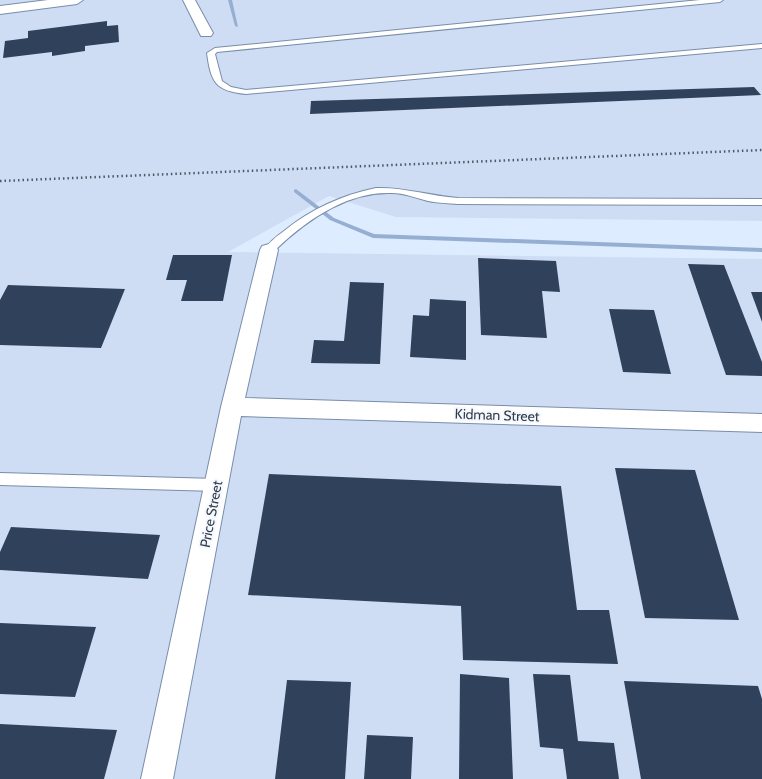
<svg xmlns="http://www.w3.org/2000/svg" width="762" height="779" viewBox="0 0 762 779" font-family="Cabin,sans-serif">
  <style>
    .built { fill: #ceddf4 }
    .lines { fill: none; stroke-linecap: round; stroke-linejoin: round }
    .stream { fill: #95afd3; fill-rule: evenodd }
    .building { fill: #30425b }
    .service-casing { stroke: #798daa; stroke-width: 2 }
    .minor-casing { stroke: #798daa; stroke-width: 2 }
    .service { fill: #fff; fill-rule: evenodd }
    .minor { fill: #fff; fill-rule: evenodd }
    .rail { stroke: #4f5966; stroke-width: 2.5; stroke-dasharray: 1.5 3; stroke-linecap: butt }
    .labels { text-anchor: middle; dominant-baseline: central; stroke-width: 4; stroke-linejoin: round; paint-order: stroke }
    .street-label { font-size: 14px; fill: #333c48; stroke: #f4f8ff }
  </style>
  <rect width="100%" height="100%" fill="#deecff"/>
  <path class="built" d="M0,0h762v221l-366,-4 -67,-21 -101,56 534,7v520h-762z"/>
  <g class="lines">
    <path class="stream" d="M228,0h4l6,27 -3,-1z
      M296,189l38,29 40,16 388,14v4l-389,-14 -43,-18 -36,-28v-2z"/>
  </g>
  <path class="building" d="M107,21v5l11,-1 1,17 -34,4v5l-33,5v-4l-49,6 2,-17 23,-3v-7z
    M754,87l7,8 -451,19 1,-13z
    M173,255h59l-9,46h-42l6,-21h-21z
    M478,258l78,3 4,31 -18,-1 5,47 -66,-3z
    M688,264l36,1 38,97v14l-36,-1z
    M350,282l34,1 -4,81 -69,-1 3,-23 30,1z
    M8,285l117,4 -24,59 -101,-3v-45z
    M751,292h11v30z
    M430,299l36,2v59l-56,-3 3,-42 16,1z
    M609,309l45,1 17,64 -48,-2z
    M615,468l80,2 44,150 -94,-2z
    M269,474l292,12 16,124h32l9,54 -155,-4 -2,-54 -213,-11z
    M11,527l149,8 -12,44 -148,-9v-18z
    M0,623l96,4 -21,70 -75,-3z
    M460,674l49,4 4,101h-54z
    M533,674l37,1 8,66 36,2 5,36h-52l-4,-30 -23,-2z
    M287,680l64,2 -6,97h-70z
    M624,681l134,5 4,13v80h-121z
    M0,724l117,6 -13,49h-104z
    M367,735l46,2 -2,42h-47z"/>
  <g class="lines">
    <defs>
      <path id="service" d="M700,0h23l-3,2 -503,50 -2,2 7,27 9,6 15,3 516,-46v4l-516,46c-31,-3 -35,-12 -39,-41l8,-5z
        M376,188c28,-1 54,8 82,10l304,1v6l-304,-1c-10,-1 -20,-1 -30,-3 -12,-3 -24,-8 -36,-8 -46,-2 -88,29 -119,59l-4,1 -5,-3c5,-8 13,-14 20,-19 27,-22 58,-36 92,-43z
        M0,473l217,6 5,2 2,4 -2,4 -5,2 -217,-6z"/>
      <path id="minor" d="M48,0h35l-6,4 -77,10v-8z
        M183,0h12l18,33 -2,3h-10z
        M269,244l7,2 2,4 -33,148 517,16v18l-521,-16 -68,363h-32l80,-372 39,-157 2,-4z"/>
    </defs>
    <use href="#service" class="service-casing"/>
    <use href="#minor" class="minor-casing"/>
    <use href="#service" class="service"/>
    <use href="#minor" class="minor"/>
    <path class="rail" d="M0,181l762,-31"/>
  </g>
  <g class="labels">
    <g class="street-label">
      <text transform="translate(497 415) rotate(2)">Kidman Street</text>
      <text transform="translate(211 514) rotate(-79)">Price Street</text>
    </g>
  </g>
</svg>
